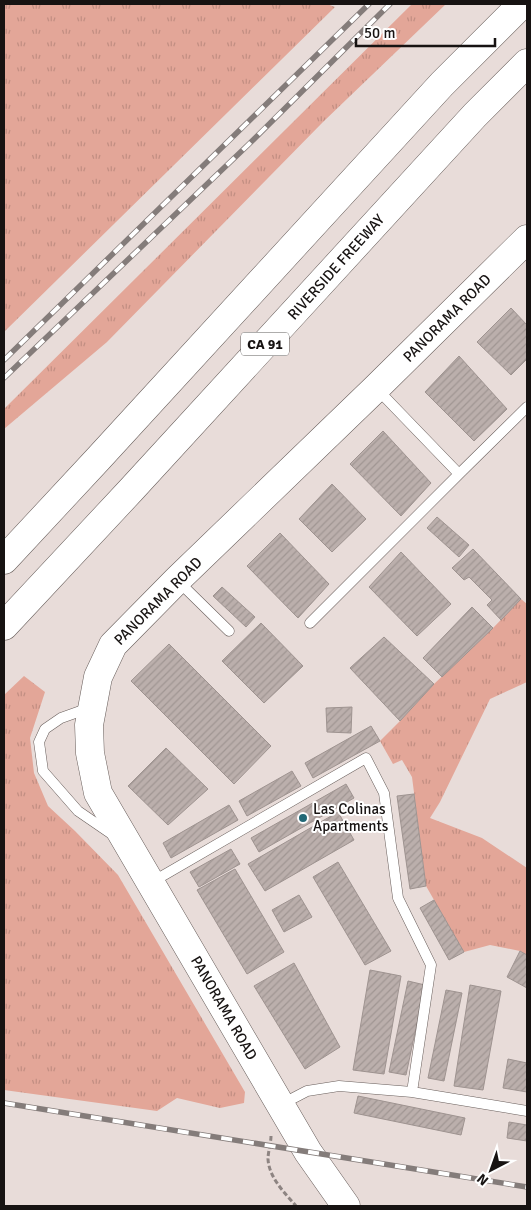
<svg xmlns="http://www.w3.org/2000/svg" width="531" height="1210" viewBox="0 0 531 1210" font-family="Signika,sans-serif">
  <style>
    .grass { fill: url(#grass-tufts) }
    .building { fill: url(#building-hatch); stroke: #9e9390 }
    .lines { fill: none; stroke-linecap: round; stroke-linejoin: round }
    .lane-casing { stroke: #685e5b; stroke-width: 11 }
    .secondary-casing { stroke: #685e5b; stroke-width: 29 }
    .highway-casing { stroke: #685e5b; stroke-width: 29 }
    .path { stroke: #8d8482; stroke-width: 3; stroke-dasharray: 5 2.5; stroke-linecap: butt }
    .lane { stroke: #fff; stroke-width: 10 }
    .secondary { stroke: #fff; stroke-width: 28 }
    .highway { stroke: #fff; stroke-width: 28 }
    .rail-casing { stroke: #847c7a; stroke-width: 5.5 }
    .rail { stroke: #fff; stroke-width: 4; stroke-dasharray: 11; stroke-linecap: butt }
    .poi-dot { fill: #216876; stroke: #fff; stroke-width: 2 }
    .labels { text-anchor: middle; dominant-baseline: central; stroke-width: 4; stroke-linejoin: round; paint-order: stroke }
    .shield { fill: #fff; stroke: #5d5a59; stroke-width: 1 }
    .shield-label { font-size: 14px; font-weight: bold; fill: #171312 }
    .street-label { font-size: 15px; fill: #171312; stroke: #fff }
    .poi-label { font-size: 15px; fill: #171312; stroke: #fff; text-anchor: start }
  </style>
  <defs>
    <pattern id="grass-tufts" width="24" height="20" patternUnits="userSpaceOnUse" patternTransform="scale(1.25)"><rect width="24" height="20" fill="#e3a698"/><path d="M3 7l-1-3M5 7V3M7 7l1-3M15 17l-1-3M17 17v-4M19 17l1-3" fill="none" stroke="#c28e82"/></pattern>
    <pattern id="building-hatch" width="6" height="6" patternUnits="userSpaceOnUse" patternTransform="scale(1.25)"><rect width="6" height="6" fill="#bbafac"/><path d="M-1 1l2-2M0 6l6-6M5 7l2-2" fill="none" stroke="#a09693"/></pattern>
  </defs>
  <rect width="100%" height="100%" fill="#e8dcd9"/>
  <path class="grass" d="M4,4h323l8,3 -331,325z
    M412,4h34l-123,118 -216,220 -103,87v-20z
    M521,599l6,5v78l-37,17 -50,103 -10,16 52,20 45,30v87l-7,-4 -30,-6 -26,7 -38,-66 -14,-109 -10,-17 -9,4 -13,-23 20,-20 34,-37 59,-56z
    M24,676l21,16 -15,46 4,35 14,33 27,25 43,44 127,217 -1,11 -24,5 -43,-10 -20,13 -153,-21v-395z"/>
  <path class="building" d="M511,308l16,17v34l-16,16 -34,-33z
    M459,356l48,53 -33,32 -49,-49z
    M383,431l48,52 -30,33 -51,-52z
    M332,484l34,35 -34,33 -33,-33z
    M437,517l32,28 -10,12 -32,-29z
    M280,533l49,51 -31,34 -51,-52z
    M473,549l48,50 -20,21 -14,-15 5,-5 -23,-23 -5,3 -12,-12z
    M401,552l50,52 -34,32 -48,-49z
    M222,587l33,30 -9,10 -33,-31z
    M472,607l21,21 -51,49 -19,-19z
    M261,623l42,43 -39,37 -42,-42z
    M384,637l50,47 -34,37 -50,-53z
    M169,644l102,102 -37,38 -103,-103z
    M352,707l-1,26 -24,-1 -1,-24z
    M371,726l9,15 -67,37 -8,-15z
    M166,748l42,41 -40,36 -40,-39z
    M292,771l9,15 -54,30 -8,-15z
    M346,784l8,14 -95,54 -8,-14z
    M414,794l12,92 -16,3 -13,-93z
    M229,805l9,15 -67,38 -8,-15z
    M338,812l16,28 -89,51 -17,-27z
    M231,849l9,15 -41,23 -9,-15z
    M338,862l53,89 -26,14 -52,-88z
    M235,869l49,83 -37,22 -50,-84z
    M299,895l13,22 -28,15 -12,-22z
    M434,900l30,52 -15,8 -29,-52z
    M520,951l7,4v33l-20,-11z
    M294,963l46,84 -35,22 -51,-83z
    M370,970l31,6 -17,98 -31,-4z
    M408,981l17,4 -19,90 -17,-3z
    M470,985l31,6 -18,99 -29,-4z
    M446,990l16,3 -18,88 -16,-3z
    M508,1059l19,4v29l-24,-4z
    M358,1096l107,22 -4,17 -107,-22z
    M509,1122l18,3v16l-20,-3z"/>
  <g class="lines">
    <defs>
      <path id="lane" d="M459,474l68,-67
        M178,581l51,50
        M310,623l149,-149 -82,-85
        M89,708l-28,10 -16,11 -6,13 4,29 35,40 35,24
        M152,882l214,-124 18,35 14,105 33,67 -19,127 115,19
        M282,1104l25,-13 32,-5 73,6"/>
      <path id="secondary" d="M346,1206l-38,-54 -210,-359 -8,-40 -1,-28 9,-48 15,-32 64,-65 199,-192 151,-149"/>
      <path id="highway" d="M4,560l94,-101 344,-375 80,-80
        M4,626l127,-136 344,-375 52,-52"/>
    </defs>
    <use href="#lane" class="lane-casing"/>
    <use href="#secondary" class="secondary-casing"/>
    <use href="#highway" class="highway-casing"/>
    <path class="path" d="M271,1136c0,7 -3,16 -3,23 1,19 17,34 28,47"/>
    <use href="#lane" class="lane"/>
    <use href="#secondary" class="secondary"/>
    <use href="#highway" class="highway"/>
    <defs>
      <path id="rail" d="M4,360l365,-356
        M4,378l245,-234 141,-140
        M4,1103l523,84"/>
    </defs>
    <use href="#rail" class="rail-casing"/>
    <use href="#rail" class="rail"/>
  </g>
  <circle class="poi-dot" cx="303" cy="818" r="5"/>
  <g class="labels">
    <rect class="shield" x="241" y="332.5" width="48" height="23" rx="4"/>
    <g class="shield-label">
      <text x="265" y="344">CA 91</text>
    </g>
    <g class="street-label">
      <text transform="translate(336 267) rotate(-48)">RIVERSIDE FREEWAY</text>
      <text transform="translate(447 318) rotate(-45)">PANORAMA ROAD</text>
      <text transform="translate(158 601) rotate(-45)">PANORAMA ROAD</text>
      <text transform="translate(224 1008) rotate(60)">PANORAMA ROAD</text>
    </g>
    <g class="poi-label">
      <text x="313" y="809">Las Colinas<tspan x="313" dy="17">Apartments</tspan></text>
    </g>
  </g>
  <rect width="531" height="1210" fill="none" stroke="#171312" stroke-width="10"/>
  <g transform="translate(491 1170) rotate(221)" stroke="#ffffff" stroke-width="4" paint-order="stroke">
  <path d="M0-4L9 19L0 12L-9 19Z" fill="#171312"/>
  <text y="-8" font-size="14" font-weight="bold" text-anchor="middle" fill="#171312">N</text>
  </g>
  <path d="M356 38v8h139v-8" fill="none" stroke="#171312" stroke-width="2.5"/>
  <text x="364" y="38" font-size="15" fill="#171312" stroke="#ffffff" stroke-width="4" paint-order="stroke">50 m</text>
</svg>
